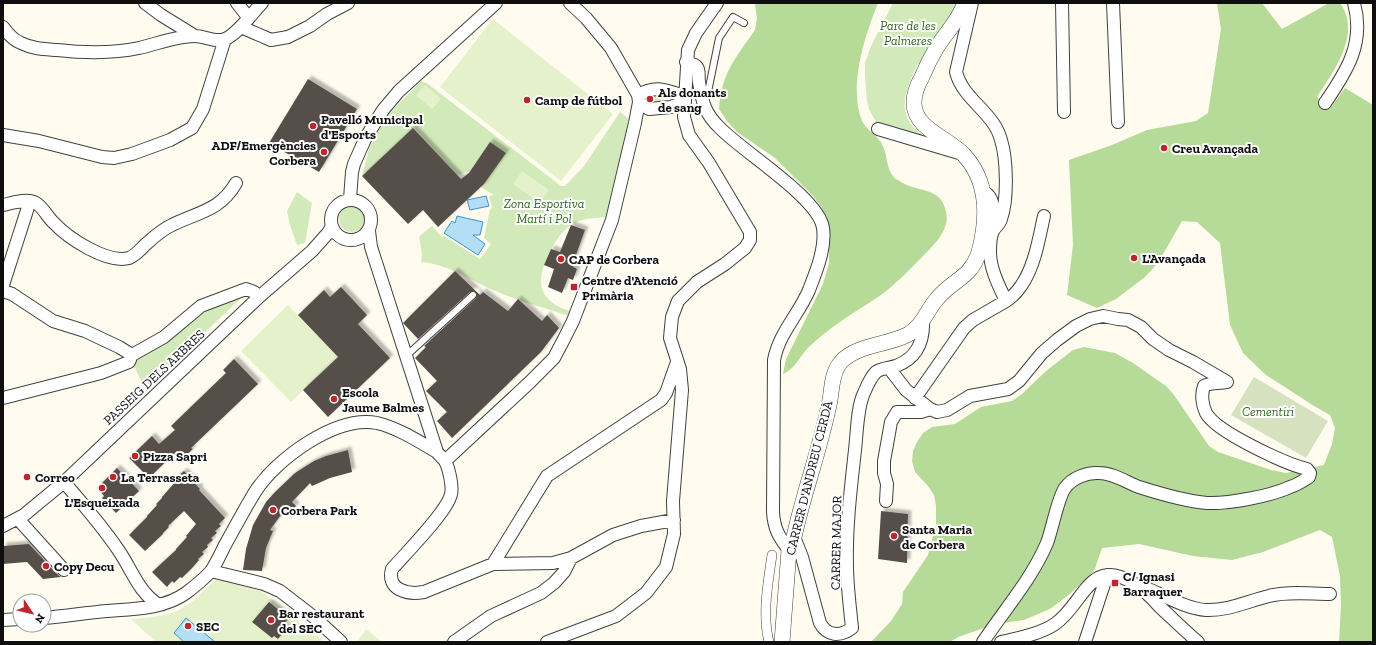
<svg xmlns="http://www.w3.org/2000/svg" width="1376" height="645" viewBox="0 0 1376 645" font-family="'Zilla Slab',serif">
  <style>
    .green { fill: #d2e9b9 }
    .forest { fill: #b6da98 }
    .cemetery { fill: #d6e1c0 }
    .pitch { fill: #e4f1ca }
    .water { fill: #b4def6; stroke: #3b94cd }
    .building { fill: #574f4a; filter: url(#shadow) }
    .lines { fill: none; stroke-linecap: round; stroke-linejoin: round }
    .service-casing { stroke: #414141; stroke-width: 8 }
    .pedestrian-casing { stroke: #414141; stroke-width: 10 }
    .minor-casing { stroke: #414141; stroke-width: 14 }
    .tertiary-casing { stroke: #414141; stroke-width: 16 }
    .service { stroke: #fff; stroke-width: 6 }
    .pedestrian { stroke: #fff; stroke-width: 9 }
    .minor { stroke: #fff; stroke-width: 12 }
    .tertiary { stroke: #fff; stroke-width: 15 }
    .poi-dot { fill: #be262e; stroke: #fff; stroke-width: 1.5 }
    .labels { text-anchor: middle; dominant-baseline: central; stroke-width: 4; stroke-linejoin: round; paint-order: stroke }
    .park-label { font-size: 13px; font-style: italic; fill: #2d661e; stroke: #fff }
    .poi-label { font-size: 13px; font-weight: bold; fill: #0e0e0e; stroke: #fff; text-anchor: start }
    .street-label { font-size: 13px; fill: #0e0e0e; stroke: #fff }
  </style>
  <defs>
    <filter id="shadow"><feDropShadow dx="3.5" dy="-3.5" stdDeviation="1" flood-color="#0004"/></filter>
  </defs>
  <rect width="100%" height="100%" fill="#fffcef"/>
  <path class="green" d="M893,3h67l-40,62 -2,-1c-9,19 -20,39 -8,59 4,6 11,11 17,15l-49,-12 -9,-17 -2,-8 -2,-25v-13l6,-17z
    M421,81l7,3 133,102h4l19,-20 36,-54 9,7 -3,16 -19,82c-12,1 -25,1 -36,8 -15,9 -35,47 -29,64 4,12 17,19 28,22l-1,5c-24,-8 -48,-14 -71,-24 -25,-10 -49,-28 -77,-30l1,-8 -3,-17 4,-4 9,-7 10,11 2,-1 36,23 11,-15 -7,-6 6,-29 2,-1 -3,-12 5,-1 -13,-8 2,-3 -13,-13 -13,4 -43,-47 -52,48 8,-30 16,-29z
    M652,93l9,3v8h-12c-2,-5 -1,-7 3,-11z
    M297,192l15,11 -7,40 -8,2 -7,-20 -3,-14z
    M339 219a13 13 0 1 1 26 0a13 13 0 1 1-26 0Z
    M241,298l-96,91 -11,-23 6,-9 27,-15 35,-28 14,-9z"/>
  <path class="forest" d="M756,3h122c-13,32 -30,84 -16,118 5,10 17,15 21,25 5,11 3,25 13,33 5,3 10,6 16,8 11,3 26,5 31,16 3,7 5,14 3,21 -3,12 -14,23 -23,32 -13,13 -26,27 -42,39 -19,13 -39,24 -57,39 -6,5 -13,10 -18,16 -9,11 -10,17 -23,24l3,-15 37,-75 6,-21v-36l-7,-19 -9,-12 -38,-38 -38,-26 -10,-11 -8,-12c2,-35 17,-52 36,-79l2,-12 -2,-13z
    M1217,3h45l20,26 47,-26h11c22,30 -6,68 -23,94l13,11 15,-20 28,17v537h-34l2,-38 -1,-28 -8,-39 -12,-7 -57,22 -31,8 -39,-4 -54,-12 -37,4 -8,23 -23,22 -21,16 -26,11 -28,4 -38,13 -8,5h-79l20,-21 11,-17 1,-12 25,-37 8,-30v-19l-2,-11 -6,-9 -13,-14 -3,-11 1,-10 4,-9 6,-9 9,-6 23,-3 26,-17 31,-6 10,-7 24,-23 27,-21 11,-3 31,6 18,10 33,23 8,9 35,51 9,6 53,18 15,3 38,-8 8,-21 3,-16 -5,-13 -16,-9 -48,-31 -23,-22 -13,-28 -10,-82 -23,-21 -15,-1 -24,42 -13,14 -29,22 -19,9 -30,-13 6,-50 -4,-85 43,-15 35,-15 49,-9 12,-8 13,-84z"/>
  <path class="cemetery" d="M1254,377l74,44 -22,37 -75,-43z"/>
  <path class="pitch" d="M493,19l120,95 -52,67 -121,-94z
    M425,85l16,14 -9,10 -16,-14z
    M522,171l27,19 -9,13 -27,-19z
    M288,305l50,52 -47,45 -50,-51z
    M217,578l44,13 63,51h-168l-25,-23c12,-1 25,-2 37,-5 20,-5 35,-22 49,-36z
    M366,629l16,13h-25z"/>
  <path class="water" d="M486,196l3,10 -19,4 -3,-10z
    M457,216l26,6 -3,13h-7l12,9 -7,11 -34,-22 8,-12 3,2z
    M186,618l29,24h-31l-10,-9z"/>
  <path class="building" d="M308,79l49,30 -38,63 -50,-29z
    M413,128l48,51 8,-6 21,-31 16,11 -22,31 -46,43 -15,-17 -15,14 -46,-48z
    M571,225l14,5 -13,36 5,3 -4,11 -5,-2 -6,15 -14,-6 6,-18 -10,-4 7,-16 9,3z
    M455,271l25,24 3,-3 25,19 10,-12 24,22 5,-6 12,13 -18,24 -89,86 -15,-17 10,-9 -21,-21 11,-10 -22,-23 11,-11 -2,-1 52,-48 1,-4 -3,-3 -4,1 -52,47 -15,-16z
    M341,287l26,28 -9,9 32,34 -62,59 -25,-27 35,-33 -40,-42 26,-25 6,7z
    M234,359l24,25 -67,64 2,1 -10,9 -6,-7 -28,27 -20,-20 23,-22 7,8 16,-14 -4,-4 55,-53 -3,-3z
    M348,450l4,22 -22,6 -18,8 -2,-3 -18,19 4,4 -5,5 -5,-3 -16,22 3,1 -7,17 -4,23 -19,-1 3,-21 7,-24 13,-23 9,-10 20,-19 19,-12 12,-5z
    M117,468l22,23 -23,22 -14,-15 2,-2 -7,-8z
    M184,471l16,18 -1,1 26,28 -6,6 2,2 -6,5 2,2 -6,5 2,2 -6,5 1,2 -6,5 2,2 -6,5 1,1 -6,7 -11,11 -2,-1 -6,6 -2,-2 -5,6 -15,-15 24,-22v-1l11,-12 -1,-1 10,-12 -12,-13 -16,15 1,1 -6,6v1l-18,17 -16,-16 18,-18v-1l10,-11 -1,-1 6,-6v-1l15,-17 -1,-2z
    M881,511l27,3 -1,49 -29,-4z
    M29,544l29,31 3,2 -18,2 -16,-17 -24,2v-18z
    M269,602l20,16 -6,7 4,3 -9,11 -4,-3 -2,2 -20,-16z"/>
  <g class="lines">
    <defs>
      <path id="service" d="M703,98l5,-6 11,-54 14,-21 11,6
        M406,356l67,-61"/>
      <path id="pedestrian" d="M769,642c-7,-28 -1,-59 3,-87"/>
      <path id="minor" d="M145,3l16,12 34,21
        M237,3l11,14
        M1062,3l2,109
        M1113,3l5,119
        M3,27c5,7 10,13 18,16 12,6 23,6 36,7 27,3 54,4 82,-2 18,-4 37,-12 56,-12 9,0 21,7 30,3 13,-5 27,-26 37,-36
        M241,27l30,13 17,-3 22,-11 17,-12 21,-11
        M686,62c4,1 9,2 11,5 3,4 1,10 2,15 3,20 6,32 21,46 23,24 99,70 103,100 3,20 -7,44 -14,62 -10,24 -30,43 -35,70l-1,152c1,17 6,25 16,38
        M638,95c19,-11 28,-4 47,1
        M639,102l10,7 22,-2 14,-5
        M1325,103c22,-32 40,-60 29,-100
        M878,129l81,24
        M3,135l36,6 63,16 12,1 18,-4 38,-14 22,-12 11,-19 22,-70
        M984,192c13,6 9,27 9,39
        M350,199l2,-27 2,-8 12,-27 17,-27 16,-19 97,-88
        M331 220a20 20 0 1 1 40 0a20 20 0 1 1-40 0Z
        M3,205c9,-2 24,-7 33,-2 7,4 12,15 18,20 14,15 53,41 75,35 7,-3 11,-8 16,-13 9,-8 16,-15 27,-20 26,-13 48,-14 64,-42
        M369,231l2,16 66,205c2,3 6,6 8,9 4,7 8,26 6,33 -3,17 -46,60 -59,75 -6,21 16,26 32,23l69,-28 60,-1 18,-5 42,-23 28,-9 33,-6
        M3,285l27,-84
        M3,291l9,3 41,27 32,10 34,16 13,8
        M1006,301c6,-4 11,-9 15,-15 14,-20 18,-48 23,-70
        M3,398l98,-25 28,-11 3,-7 32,-18 37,-31 45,-17 8,3 5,5
        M915,398l49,-70 9,-8 33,-19c-7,-15 -16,-32 -16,-49 0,-6 0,-15 3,-21 2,-4 7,-7 8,-12 7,-19 6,-60 0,-79 -7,-28 -38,-40 -45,-68l16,-69
        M930,409l7,3 10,-2 23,-14 38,-7 11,-8 23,-28 15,-13 19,-14 14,-7 13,-3 15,3 10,1 13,7 12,12 16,11 24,12 34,20
        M445,461l85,-79 24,-24 10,-19 9,-18 39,-101 23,-97 4,-21 -1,-7 -27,-47 -25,-30 -16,-15
        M64,482c19,22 39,45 55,69 13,19 20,42 40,54
        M886,501l1,-17 -3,-11v-12l7,-39 6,-10h24l9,-3 -24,-19 -17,-22
        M18,519l46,51
        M3,526l21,-11 40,-33 195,-185 53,-46 16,-18 4,-7
        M794,537l8,20 18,66c7,13 20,14 32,5 -2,-21 -5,-42 -5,-63 -1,-39 4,-78 8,-115 2,-16 2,-43 9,-57 3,-7 6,-15 12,-21 5,-4 14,-4 20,-6 21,-8 28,-24 27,-46
        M493,564l54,-88 114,-76 5,-7 11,-31
        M211,571l53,13 16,7 35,27 26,24
        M1143,587c19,7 43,22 63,23 22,1 42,-9 63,-14 18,-5 42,-2 61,-2
        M44,618c21,-2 42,-5 63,-7 26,-2 57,-2 79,-18 8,-6 18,-14 25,-22 5,-7 9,-16 13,-24 10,-18 20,-37 31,-55 21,-33 81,-77 122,-69 21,5 41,18 60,29
        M3,620l17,-1
        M454,642l37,-26 50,-23 13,-10 10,-11 7,-14
        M547,642l69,-26 30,-23 20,-26 8,-33 -1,-33 9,-111 -2,-21 -10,-31 2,-21 6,-16 19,-19 28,-18 20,-16 5,-8v-8l-41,-69 -20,-28 -5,-18 4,-67 8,-17 21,-30
        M983,642c22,-33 48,-62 64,-99 5,-13 11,-46 18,-55 7,-10 22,-16 34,-15 14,0 27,9 40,14 22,7 45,14 68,16 21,1 64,-7 83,-16 7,-2 13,-6 19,-10l1,-4 -3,-4c-21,-5 -91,-37 -101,-56 -4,-8 -5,-19 -2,-27 7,-4 15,-2 23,-4
        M1001,642c18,-4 39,-8 54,-18 29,-20 34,-68 78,-41 10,6 19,15 27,24 13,12 25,24 38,35
        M1085,642l22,-67"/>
      <path id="tertiary" d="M782,642l7,-92 5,-13c10,-46 27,-90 36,-137 2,-12 2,-28 11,-38 15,-17 46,-17 66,-27 15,-8 19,-23 29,-35 15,-20 35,-21 43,-48 9,-34 10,-70 -15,-97 -15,-17 -51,-26 -50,-53 0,-9 4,-18 8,-25 4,-10 9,-20 15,-30 11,-17 20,-24 28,-44"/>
    </defs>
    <use href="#service" class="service-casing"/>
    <use href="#pedestrian" class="pedestrian-casing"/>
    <use href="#minor" class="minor-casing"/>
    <use href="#tertiary" class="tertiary-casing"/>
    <use href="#service" class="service"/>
    <use href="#pedestrian" class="pedestrian"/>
    <use href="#minor" class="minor"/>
    <use href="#tertiary" class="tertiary"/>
  </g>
  <g class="poi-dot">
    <circle cx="650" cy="99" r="4"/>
    <circle cx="527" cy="100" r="4"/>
    <circle cx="313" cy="126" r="4"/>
    <circle cx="1164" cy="148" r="4"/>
    <circle cx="324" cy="152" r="4"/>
    <circle cx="1134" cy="258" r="4"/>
    <circle cx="561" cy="259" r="4"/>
    <rect x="570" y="283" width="8" height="8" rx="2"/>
    <circle cx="334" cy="399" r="4"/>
    <circle cx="135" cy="456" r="4"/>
    <circle cx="27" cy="477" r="4"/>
    <circle cx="113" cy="477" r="4"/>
    <circle cx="102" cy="488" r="4"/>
    <circle cx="273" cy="510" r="4"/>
    <circle cx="894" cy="536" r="4"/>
    <circle cx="46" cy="566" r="4"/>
    <rect x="1111" y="579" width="8" height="8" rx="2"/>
    <circle cx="271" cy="620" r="4"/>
    <circle cx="188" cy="626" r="4"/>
  </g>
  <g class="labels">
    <g class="park-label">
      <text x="908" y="25">Parc de les<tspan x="908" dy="15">Palmeres</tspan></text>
      <text x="544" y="203">Zona Esportiva<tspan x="544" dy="15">Martí i Pol</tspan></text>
      <text x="1268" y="411">Cementiri</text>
    </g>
    <g class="poi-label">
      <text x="658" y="92">Als donants<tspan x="658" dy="15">de sang</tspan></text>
      <text x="535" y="100">Camp de fútbol</text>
      <text x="321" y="119">Pavelló Municipal<tspan x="321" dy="15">d'Esports</tspan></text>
      <text x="316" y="145" text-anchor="end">ADF/Emergències<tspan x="316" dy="15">Corbera</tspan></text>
      <text x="1172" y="148">Creu Avançada</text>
      <text x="1142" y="258">L'Avançada</text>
      <text x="569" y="259">CAP de Corbera</text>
      <text x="582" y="280">Centre d'Atenció<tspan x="582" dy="15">Primària</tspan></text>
      <text x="342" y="392">Escola<tspan x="342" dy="15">Jaume Balmes</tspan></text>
      <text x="143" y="456">Pizza Sapri</text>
      <text x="35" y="477">Correo</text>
      <text x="121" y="477">La Terrasseta</text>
      <text x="102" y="502" text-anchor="middle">L'Esqueixada</text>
      <text x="281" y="510">Corbera Park</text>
      <text x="902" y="529">Santa Maria<tspan x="902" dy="15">de Corbera</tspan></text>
      <text x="54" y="566">Copy Decu</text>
      <text x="1123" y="576">C/ Ignasi<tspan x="1123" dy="15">Barraquer</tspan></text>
      <text x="279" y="613">Bar restaurant<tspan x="279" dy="15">del SEC</tspan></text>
      <text x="196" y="626">SEC</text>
    </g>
    <g class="street-label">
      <text transform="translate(154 377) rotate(-43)">PASSEIG DELS ARBRES</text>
      <text transform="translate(809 478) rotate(-76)">CARRER D'ANDREU CERDÀ</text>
      <text transform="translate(836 543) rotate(-89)">CARRER MAJOR</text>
    </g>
  </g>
  <rect width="1376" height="645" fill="none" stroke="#0e0e0e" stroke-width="8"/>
  <g transform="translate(32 613) rotate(125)"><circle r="19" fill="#ffffff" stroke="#9f9f9f"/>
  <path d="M0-3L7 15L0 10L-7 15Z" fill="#be262e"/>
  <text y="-6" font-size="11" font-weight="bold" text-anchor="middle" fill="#0e0e0e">N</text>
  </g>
</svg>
